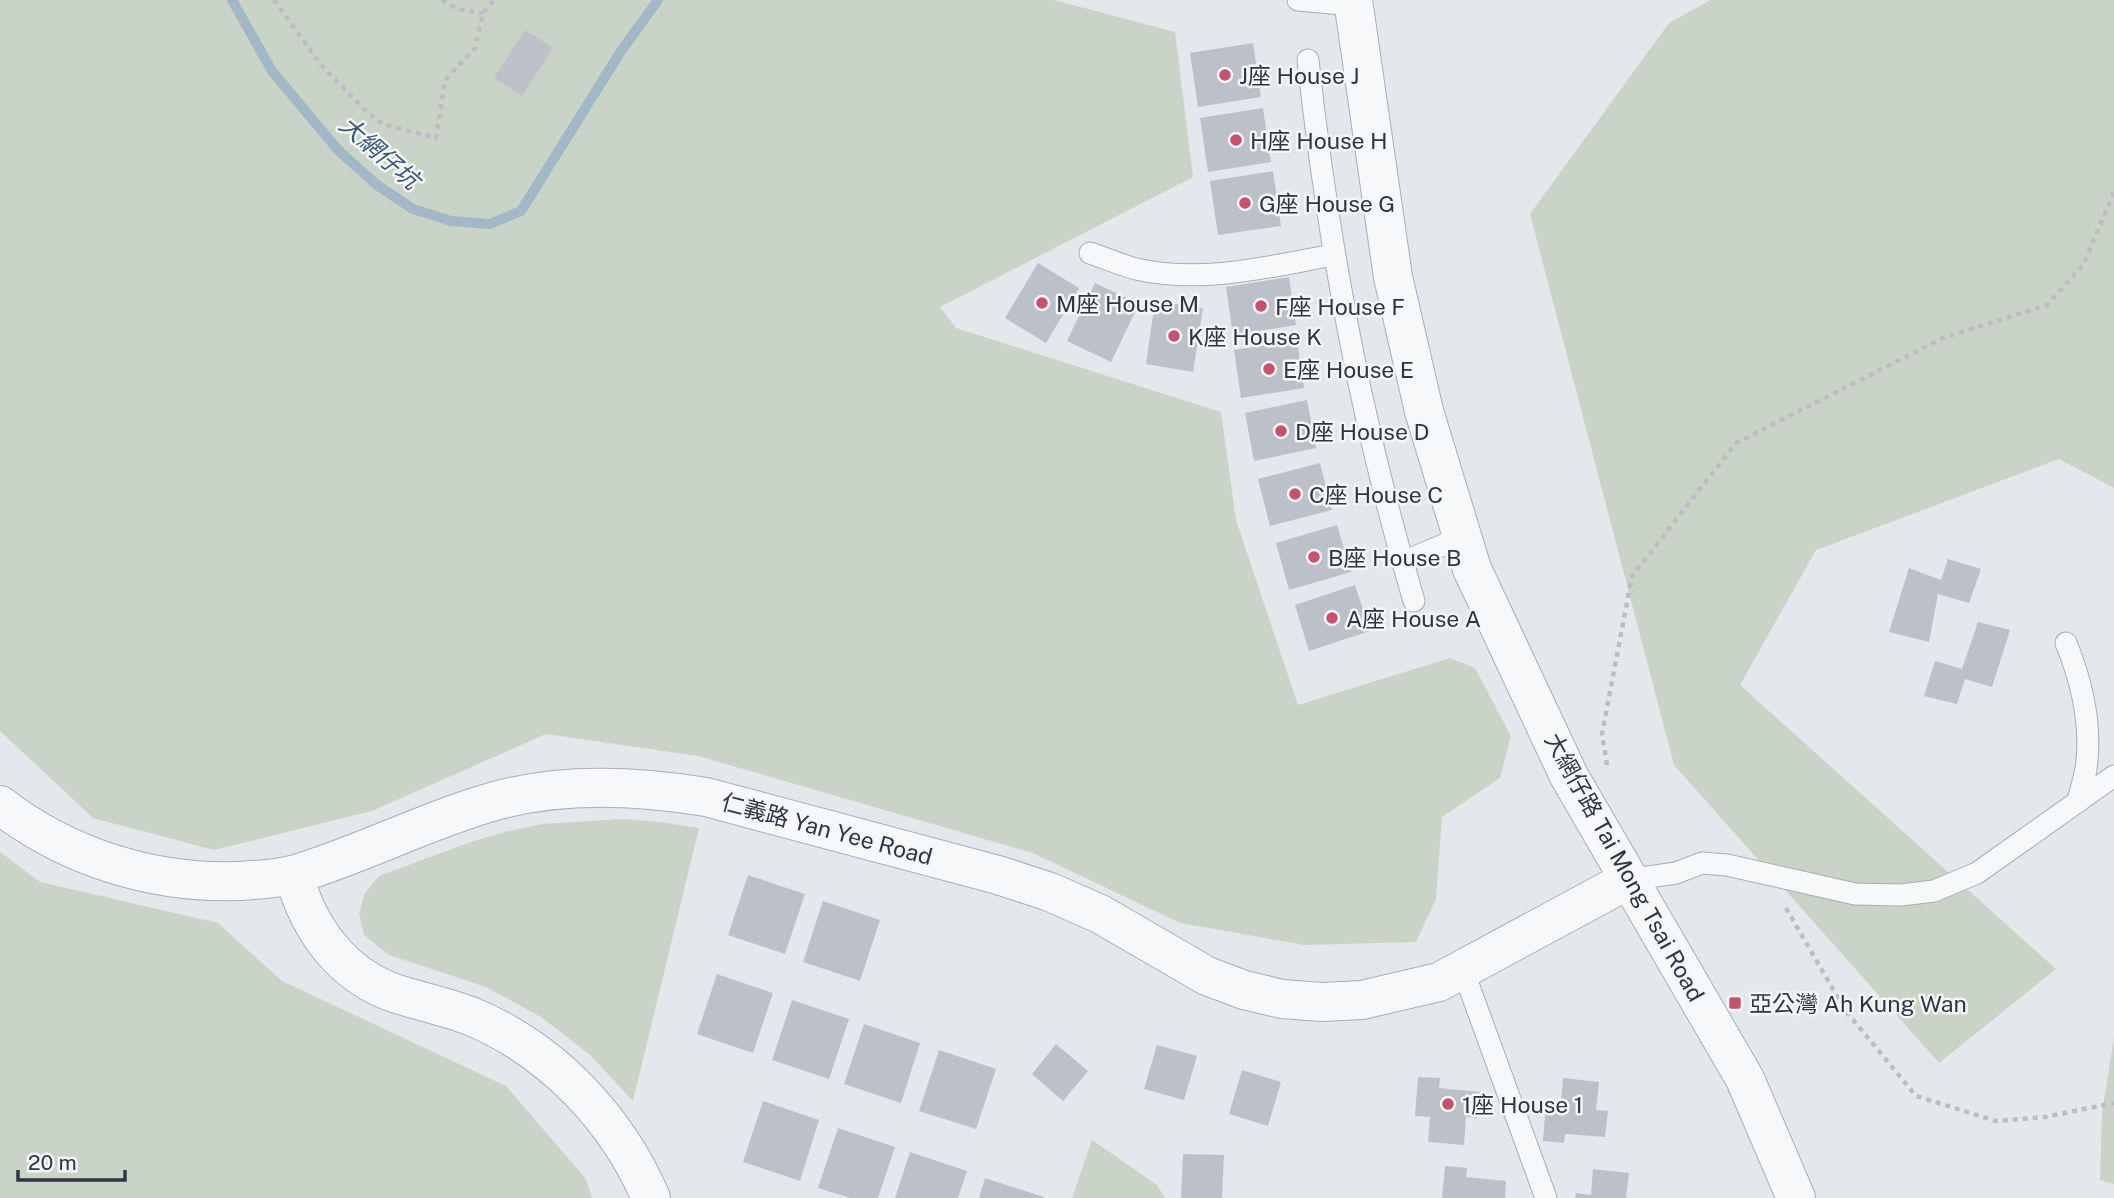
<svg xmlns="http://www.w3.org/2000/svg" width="2114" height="1198" viewBox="0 0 2114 1198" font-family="'Public Sans','Noto Sans TC',sans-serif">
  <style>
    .green { fill: #cad4c6 }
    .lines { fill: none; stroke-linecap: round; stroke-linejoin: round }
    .stream { stroke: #a2b7c8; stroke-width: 10 }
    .building { fill: #bcc1c8 }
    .service-casing { stroke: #a9aeb5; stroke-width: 23 }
    .minor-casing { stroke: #a9aeb5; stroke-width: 40 }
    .tertiary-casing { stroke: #a9aeb5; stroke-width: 40 }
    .path { stroke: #babec3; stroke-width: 4.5; stroke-dasharray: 5 5; stroke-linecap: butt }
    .service { stroke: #f7f8fa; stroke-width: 21 }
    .minor { stroke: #f7f8fa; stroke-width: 38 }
    .tertiary { stroke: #f7f8fa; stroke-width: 38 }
    .poi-dot { fill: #c6536b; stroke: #f4f6f8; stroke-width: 2.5 }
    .labels { text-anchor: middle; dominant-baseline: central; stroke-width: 5; stroke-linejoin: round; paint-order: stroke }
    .poi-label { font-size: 23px; fill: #2d3643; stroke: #f4f6f8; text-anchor: start }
    .street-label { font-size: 23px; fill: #2d3643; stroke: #f4f6f8 }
    .water-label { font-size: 24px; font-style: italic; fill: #395774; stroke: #f4f6f8 }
  </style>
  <rect width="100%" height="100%" fill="#e4e7eb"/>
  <path class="green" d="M0,0h1054l121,32 18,145 -253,130 16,21 265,84 15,108 62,185 152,-47 25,10 36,68 -11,42 -58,39 -6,82 -20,43 -112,3 -124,-22 -147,-70 -335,-97 -152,-22 -174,77 -158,39 -121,-32 -93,-87z
    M1711,0h403v488l-55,-29 -243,91 -76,135 316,284 -117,94 -265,-298 -144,-551 139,-191z
    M621,819l39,3 39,6 -66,273 -43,-46 -49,-38 -55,-30 -97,-32 -25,-20 -5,-21 6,-21 14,-17 86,-32 39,-12 39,-8z
    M0,852l40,30 178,41 64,58 224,105 80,93 6,19h-592z
    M2114,1037v147l-14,-4 2,-67z
    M1092,1140l65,45 8,13h-93z"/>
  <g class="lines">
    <path class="stream" d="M232,0l40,71 66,79 39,35 36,24 38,12 39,3 31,-13 100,-160 37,-51"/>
  </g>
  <path class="building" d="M525,30l28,18 -31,48 -28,-18z
    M1253,43l8,54 -63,10 -8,-54z
    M1263,108l8,54 -63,10 -8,-54z
    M1273,171l8,55 -63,9 -8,-54z
    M1038,263l41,25 -33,55 -41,-25z
    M1289,277l7,48 -63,10 -7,-48z
    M1095,283l44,21 -28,58 -44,-21z
    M1155,301l48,7 -10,64 -47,-8z
    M1297,340l7,48 -63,10 -7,-48z
    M1307,400l9,48 -62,13 -9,-48z
    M1320,463l12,47 -62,16 -12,-47z
    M1337,525l14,47 -62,18 -13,-47z
    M1948,559l33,10 -12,34 -31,-9 -9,48 -40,-10 20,-64 32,12z
    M1355,585l15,46 -61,20 -14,-46z
    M1978,622l32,8 -18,57 -27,-8 -8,25 -33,-8 11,-35 27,8z
    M748,875l57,19 -20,60 -57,-19z
    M823,901l57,19 -20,61 -57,-19z
    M717,974l56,19 -20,60 -56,-19z
    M792,1000l57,19 -20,60 -57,-19z
    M864,1024l56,19 -19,60 -57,-19z
    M1056,1044l32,27 -25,30 -31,-27z
    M1157,1045l40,11 -13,44 -40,-11z
    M939,1050l57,19 -20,60 -57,-18z
    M1242,1070l39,12 -13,44 -39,-12z
    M1418,1077l22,1 -1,10 41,4 -3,26 -11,-1 -2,28 -36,-3 2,-25 -15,-1z
    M1563,1078l36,4 -3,28 12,1 -3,26 -40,-3 -1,9 -21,-2 3,-39 15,1z
    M763,1101l56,19 -19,61 -57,-19z
    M838,1128l57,19 -17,51h-28l-32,-10z
    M910,1152l57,19 -9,27h-63z
    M1183,1154l41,1 -2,43h-41z
    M1445,1166l22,2 -1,9 40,4 -1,17h-63z
    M1593,1169l36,4 -3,25h-51l1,-5 15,2z
    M985,1178l59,19v1h-65z"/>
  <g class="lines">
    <defs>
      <path id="service" d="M1298,0l56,5
        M1308,60c20,184 53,363 106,541
        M1090,253c15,5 31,12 46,16 66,15 132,-2 197,-14
        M1403,562l59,-25
        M2066,643c16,39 26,84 20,126 -2,11 -6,22 -8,33
        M1628,880l48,-7 26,-10 25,2 128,29 46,1 33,-4 43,-18 137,-97
        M1463,970l83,228"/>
      <path id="minor" d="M0,805c67,52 153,79 238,76 19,-1 40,-2 58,-7 67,-20 131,-54 199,-73 69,-19 141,-15 211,-4l292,78 52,17 50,22 107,62 37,14 38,9 40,3 40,-2 77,-18 189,-102
        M294,875c14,53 48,101 103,119 25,8 51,13 76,23 80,34 144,102 178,181"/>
      <path id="tertiary" d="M1353,0l40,277 31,134 48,158 97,207 176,303 51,119"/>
    </defs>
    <use href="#service" class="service-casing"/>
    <use href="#minor" class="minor-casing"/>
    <use href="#tertiary" class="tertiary-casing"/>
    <path class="path" d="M274,0l47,65 45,46 17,13 53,14 9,-58 30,-32 8,-35 11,-13
      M442,0l15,9 26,4
      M1607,765l-5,-31 30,-158 104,-133 207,-105 104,-33 36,-40 31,-73
      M1786,908l59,102 71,86 80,25 49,-4 69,-14"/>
    <use href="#service" class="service"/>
    <use href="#minor" class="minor"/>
    <use href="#tertiary" class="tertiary"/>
  </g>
  <g class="poi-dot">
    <circle cx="1225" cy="75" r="7"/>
    <circle cx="1236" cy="140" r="7"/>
    <circle cx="1245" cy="203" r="7"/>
    <circle cx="1042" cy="303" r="7"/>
    <circle cx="1261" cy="306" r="7"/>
    <circle cx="1174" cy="336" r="7"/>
    <circle cx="1269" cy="369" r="7"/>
    <circle cx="1281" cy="431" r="7"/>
    <circle cx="1295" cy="494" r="7"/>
    <circle cx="1314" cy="557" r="7"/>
    <circle cx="1332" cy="618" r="7"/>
    <rect x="1728" y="996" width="14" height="14" rx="3.5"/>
    <circle cx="1448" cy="1104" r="7"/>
  </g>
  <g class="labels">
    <g class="poi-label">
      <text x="1239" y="75">J座 House J</text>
      <text x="1250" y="140">H座 House H</text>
      <text x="1259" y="203">G座 House G</text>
      <text x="1056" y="303">M座 House M</text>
      <text x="1275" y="306">F座 House F</text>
      <text x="1188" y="336">K座 House K</text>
      <text x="1283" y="369">E座 House E</text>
      <text x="1295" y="431">D座 House D</text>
      <text x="1309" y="494">C座 House C</text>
      <text x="1328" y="557">B座 House B</text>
      <text x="1346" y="618">A座 House A</text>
      <text x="1749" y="1003">亞公灣 Ah Kung Wan</text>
      <text x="1462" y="1104">1座 House 1</text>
    </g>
    <g class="street-label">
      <text transform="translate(827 829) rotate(15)">仁義路 Yan Yee Road</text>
      <text transform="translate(1625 867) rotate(61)">大網仔路 Tai Mong Tsai Road</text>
    </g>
    <g class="water-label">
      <text transform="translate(380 152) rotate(41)">大網仔坑</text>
    </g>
  </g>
  <path d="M18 1170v10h107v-10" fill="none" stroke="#2d3643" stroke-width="3.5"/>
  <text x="28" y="1170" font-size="21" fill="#2d3643" stroke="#f4f6f8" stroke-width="5" paint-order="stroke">20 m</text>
</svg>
